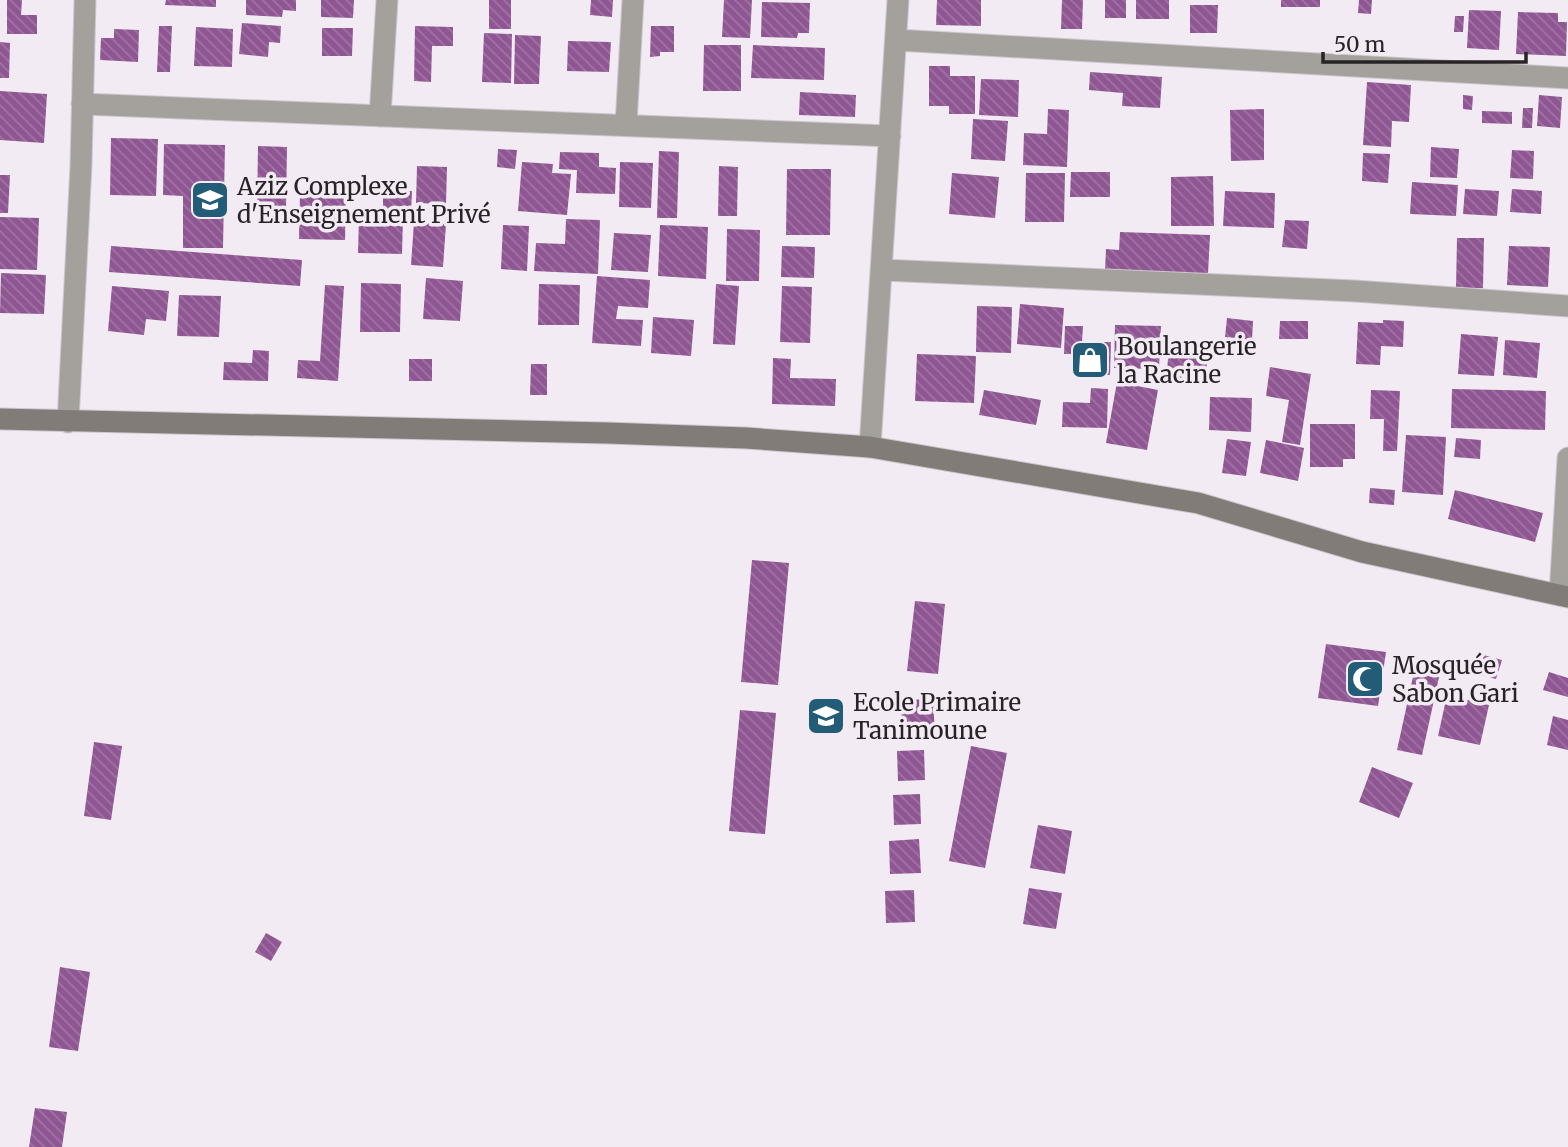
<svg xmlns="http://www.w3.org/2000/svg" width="1568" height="1147" viewBox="0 0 1568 1147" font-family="Merriweather,serif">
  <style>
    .building { fill: url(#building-back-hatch) }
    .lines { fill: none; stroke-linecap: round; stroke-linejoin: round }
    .street-casing { stroke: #cec7ce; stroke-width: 23 }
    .secondary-casing { stroke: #cec7ce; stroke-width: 23 }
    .street { stroke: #a4a19d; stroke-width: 21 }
    .secondary { stroke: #817c77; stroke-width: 21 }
    .labels { text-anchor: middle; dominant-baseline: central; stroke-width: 7; stroke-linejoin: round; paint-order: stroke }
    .poi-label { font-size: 24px; fill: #272327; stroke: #f3ebf3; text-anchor: start }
  </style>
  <defs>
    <pattern id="building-back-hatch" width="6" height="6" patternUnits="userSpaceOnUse" patternTransform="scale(1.75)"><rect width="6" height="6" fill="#905694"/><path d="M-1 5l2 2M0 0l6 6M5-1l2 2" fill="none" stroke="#9e75a1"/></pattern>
  </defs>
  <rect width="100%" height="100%" fill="#f3ebf3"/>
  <path class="building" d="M7,0h15l-1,15h16v19h-30z
    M166,0h50v7l-51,-2z
    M246,0h50v11l-13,-1 -1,7 -36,-2z
    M321,0h33l-1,18 -32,-1z
    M489,0h22v29h-22z
    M591,0h22l-1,17 -22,-2z
    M724,0h28l-2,38 -28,-1z
    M937,0h44v26l-45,-1z
    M1062,0h21l-1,29h-21z
    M1105,0h21v18h-21z
    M1136,0h33v19h-33z
    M1281,0h39v7h-39z
    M1359,0h13l-1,14 -13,-1z
    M762,2l48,1 -1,30h-11l-1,5 -36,-1z
    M1190,5h28l-1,28h-27z
    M1469,10l32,1 -2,39 -32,-2z
    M1518,12l40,1v9h9l-1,34 -50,-2z
    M1455,16h9l-1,16h-9z
    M242,23l39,3 -1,17 -11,-1 -1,15 -29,-3z
    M159,26h13l-2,46h-13z
    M415,26l38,1v19h-21l-1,36 -17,-1z
    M651,26h23v26h-14v4l-10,1z
    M196,27l37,2 -1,38 -38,-1z
    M322,28h31l-1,28h-30z
    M114,29l25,1 -1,32 -38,-2 1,-22h13z
    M484,33l28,1 -1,49 -29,-1z
    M515,35l26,1 -2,48h-25z
    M568,41l43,1 -2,30 -42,-1z
    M0,42l10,1 -1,35h-9z
    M704,45h37v46h-38z
    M753,45l72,3 -1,32 -73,-2z
    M929,66h21v10h25v38h-26v-8h-20z
    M1090,72l72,5 -2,31 -38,-2 1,-13 -34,-3z
    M981,79l38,1 -1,37 -39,-2z
    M1367,82l44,3 -2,37 -17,-1 -1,26 -28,-2z
    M0,91l47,3 -3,49 -44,-3z
    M800,92l56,3 -1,22 -56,-2z
    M1463,95l10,1 -1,14 -9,-1z
    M1539,95l23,2 -2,31 -23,-2z
    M1523,108h10l-1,20h-10z
    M1048,109l21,1 -2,57 -44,-2 1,-32 23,1z
    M1264,109v51l-33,1 -1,-51z
    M1482,111l30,1v12l-30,-1z
    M973,119l35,2 -3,40 -34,-2z
    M111,138l47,1 -2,57 -46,-1z
    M164,144l61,1 -2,103h-40v-52l-20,-1z
    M258,146l29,1 -1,62h-29z
    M1431,147l28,2 -2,29 -27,-1z
    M498,149l19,1 -2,19 -18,-2z
    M1512,150l22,1 -1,28 -23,-1z
    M659,151l20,1 -2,66h-20z
    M560,152l39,1v14l17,1 -1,26 -39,-1 1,-23 -18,-1z
    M1363,153l27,1 -2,29 -26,-2z
    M522,162l31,2 -1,9 19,1 -4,41 -49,-4z
    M620,162l33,1 -2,45 -32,-1z
    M417,166l30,1 -1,37 -30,-1z
    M719,166l19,1 -1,49h-19z
    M787,169h44l-1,66h-44z
    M1071,172h39v25h-40z
    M952,173l47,4 -4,41 -46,-4z
    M1026,173h39l-1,49h-39z
    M0,175h10l-2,38h-8z
    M1213,176l1,50h-43v-49z
    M1412,182l46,3 -2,31 -46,-2z
    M1465,189l34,2 -2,25 -34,-2z
    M1512,189l30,2 -1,23 -31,-2z
    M383,190l29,1 -1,22 -28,-1z
    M1225,191l50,2 -1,35 -51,-2z
    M300,194l46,1 -1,45 -46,-1z
    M0,217l39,1 -2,52 -37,-1z
    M359,217l44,1 -1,36 -44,-1z
    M566,219l34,1 -2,54 -64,-3 2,-28 29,1z
    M1285,220l24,1 -2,28 -25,-2z
    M414,222l32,2 -3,43 -32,-2z
    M503,225l26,1 -2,45 -26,-2z
    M660,225l48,2 -2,52 -48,-3z
    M727,229l33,1 -1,51h-33z
    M1120,232l90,3 -2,39 -103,-3 1,-22 13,1z
    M614,233l37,2 -3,37 -37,-2z
    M1457,238h27l-1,50h-27z
    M111,246l191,14 -2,26 -191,-14z
    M782,246l33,1 -1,31 -33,-1z
    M1509,246l41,1 -2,40 -41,-2z
    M1,273l45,2 -2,39 -44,-1z
    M597,276l53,4 -2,28 -30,-2 -2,13 27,1 -2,26 -49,-3z
    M426,278l37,3 -3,40 -37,-2z
    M361,283l40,1 -1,48h-40z
    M539,284l41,1 -1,40h-41z
    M716,284l23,2 -4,59 -22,-1z
    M325,285l19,1 -6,95 -41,-3 1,-18 22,1z
    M112,286l57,5 -3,30 -20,-2 -2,16 -36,-4z
    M782,286l30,1 -2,56 -30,-1z
    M179,295l42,1 -2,41 -42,-1z
    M1020,304l44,4 -3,40 -44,-4z
    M977,306l35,1 -1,46 -35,-1z
    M653,317l41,3 -3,36 -40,-3z
    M1227,318l26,3 -1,19 -27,-3z
    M1383,320l21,1 -1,26 -22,-1 -1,19 -24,-1 2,-42 25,1z
    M1280,321h28v18h-29z
    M1115,325l46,1 -2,43 -45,-1z
    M1065,326h18l-1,16h29l-1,33h-37v-21h-9z
    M1461,334l37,3 -4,39 -36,-2z
    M1505,340l35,3 -3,35 -34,-3z
    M1169,348l39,4 -3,33 -39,-4z
    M253,350l16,1 -1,30 -45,-1 1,-18 28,1z
    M917,354l59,2 -2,47 -59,-2z
    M773,358l18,1 -1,19 46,1 -1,27 -63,-2z
    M409,359h23v22h-23z
    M531,364h16v31h-17z
    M1270,367l41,7 -11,71 -18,-3 7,-42 -23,-4z
    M1117,382l41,8 -11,60 -41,-7z
    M1091,388l17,1 -1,39 -45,-1 1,-25 27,1z
    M1452,389l94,2 -1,39 -94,-2z
    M984,390l57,10 -5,25 -57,-10z
    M1371,390l29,1 -3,60h-14l1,-32h-14z
    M1210,397l42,1 -1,34 -42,-2z
    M1310,424h45v35h-12v8h-33z
    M1406,435l40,2 -3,58 -41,-3z
    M1456,438l25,2 -1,19 -26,-2z
    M1227,439l24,3 -5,34 -24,-3z
    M1266,440l38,8 -6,33 -38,-8z
    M1370,488l25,2 -1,15 -25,-2z
    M1455,490l88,23 -8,29 -87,-23z
    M752,560l37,3 -11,122 -37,-3z
    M915,601l30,3 -7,70 -31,-3z
    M1326,644l60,8 -8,54 -60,-8z
    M1476,653l26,7 -6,19 -26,-8z
    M1416,663l25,5 -19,87 -25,-5z
    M1549,672l19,6v19l-25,-7z
    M1447,695l42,10 -9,40 -42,-9z
    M933,699l2,36 -33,1 -1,-36z
    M740,710l36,3 -11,121 -36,-3z
    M1553,716l15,4v30l-21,-5z
    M94,742l28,4 -11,74 -27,-4z
    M971,746l36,7 -22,115 -36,-7z
    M924,750l1,30 -27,1 -1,-30z
    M1372,767l41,16 -14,35 -40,-16z
    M920,794l1,30 -27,1 -1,-30z
    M1038,825l34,6 -7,43 -35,-6z
    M919,839l2,34 -31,1 -1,-33z
    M1029,888l33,5 -6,36 -33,-5z
    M914,890l1,32 -29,1 -1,-32z
    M266,933l16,9 -11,19 -16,-9z
    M60,967l30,5 -12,79 -29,-4z
    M35,1108l32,4 -5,35h-33z"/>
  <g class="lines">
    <defs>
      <path id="street" d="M896,40l672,38
        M82,104l808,32
        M380,116l7,-116
        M626,125l7,-125
        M883,270l472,21 213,15
        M68,422l13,-257 4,-165
        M870,447l28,-447
        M1560,595l8,-137"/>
      <path id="secondary" d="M0,419l607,14 139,5 124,9 328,56 164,49 206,45"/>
    </defs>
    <use href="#street" class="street-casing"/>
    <use href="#secondary" class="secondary-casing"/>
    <use href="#street" class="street"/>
    <use href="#secondary" class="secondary"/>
  </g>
  <defs>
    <symbol id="school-square" viewBox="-11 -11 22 22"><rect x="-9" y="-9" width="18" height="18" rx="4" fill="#235c76" stroke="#f3ebf3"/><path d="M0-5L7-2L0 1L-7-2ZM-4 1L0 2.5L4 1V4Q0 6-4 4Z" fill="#fff"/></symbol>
    <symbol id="shop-square" viewBox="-11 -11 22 22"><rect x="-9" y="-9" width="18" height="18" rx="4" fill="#235c76" stroke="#f3ebf3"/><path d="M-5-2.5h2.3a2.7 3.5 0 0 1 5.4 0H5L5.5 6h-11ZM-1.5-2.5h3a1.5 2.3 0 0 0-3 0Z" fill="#fff"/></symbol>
    <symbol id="mosque-square" viewBox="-11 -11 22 22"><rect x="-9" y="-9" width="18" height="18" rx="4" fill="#235c76" stroke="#f3ebf3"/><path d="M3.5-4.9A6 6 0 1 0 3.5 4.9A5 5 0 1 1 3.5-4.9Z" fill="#fff"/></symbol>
  </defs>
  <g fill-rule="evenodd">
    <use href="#school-square" x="188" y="178" width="44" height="44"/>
    <use href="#shop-square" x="1068" y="338" width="44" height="44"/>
    <use href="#mosque-square" x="1343" y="657" width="44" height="44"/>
    <use href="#school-square" x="804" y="694" width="44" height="44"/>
  </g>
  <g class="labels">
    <g class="poi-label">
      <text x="237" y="186">Aziz Complexe<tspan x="237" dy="28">d'Enseignement Privé</tspan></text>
      <text x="1117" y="346">Boulangerie<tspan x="1117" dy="28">la Racine</tspan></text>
      <text x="1392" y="665">Mosquée<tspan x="1392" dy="28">Sabon Gari</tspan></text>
      <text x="853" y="702">Ecole Primaire<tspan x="853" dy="28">Tanimoune</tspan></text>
    </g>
  </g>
  <path d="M1323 52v10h203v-10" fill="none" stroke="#272327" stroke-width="3.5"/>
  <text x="1334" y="52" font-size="21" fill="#272327" stroke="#f3ebf3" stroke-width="5" paint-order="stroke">50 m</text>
</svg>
